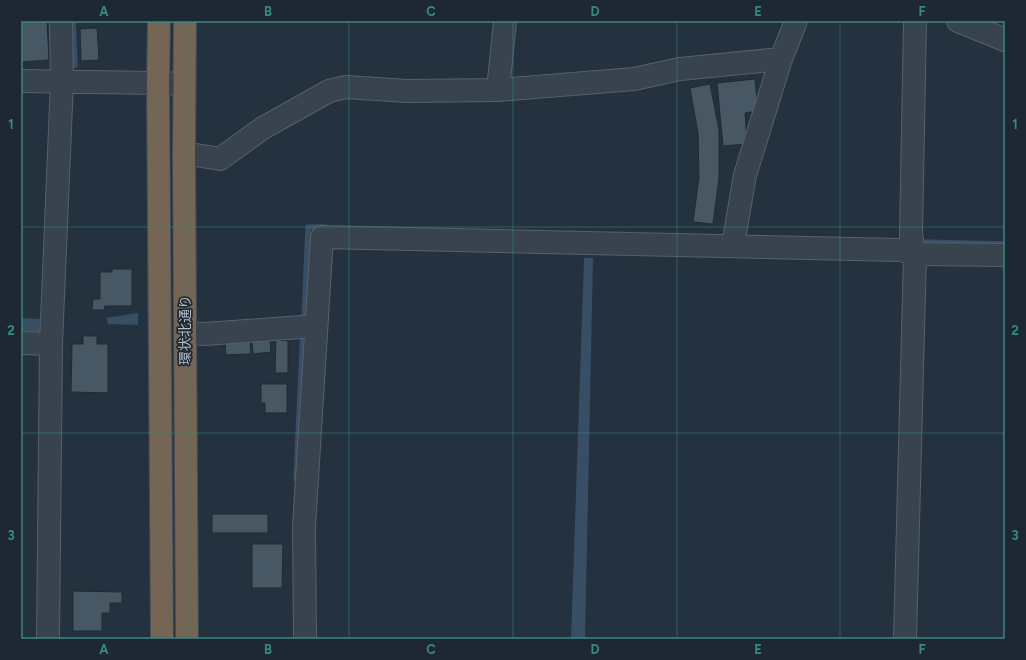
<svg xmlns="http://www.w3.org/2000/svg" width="1026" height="660" viewBox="0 0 1026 660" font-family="Figtree,'Noto Sans JP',sans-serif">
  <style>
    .water { fill: #384e65 }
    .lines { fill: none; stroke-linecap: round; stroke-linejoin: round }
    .stream { stroke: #384e65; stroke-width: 5.5 }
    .building { fill: #485764; stroke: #1f2a35 }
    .street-casing { stroke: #56616c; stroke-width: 24 }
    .highway-casing { stroke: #434e59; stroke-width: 24 }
    .street { stroke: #38434e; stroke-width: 22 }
    .highway { stroke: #746555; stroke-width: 22 }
    .grid { fill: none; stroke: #388885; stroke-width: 1; stroke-opacity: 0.55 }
    .labels { text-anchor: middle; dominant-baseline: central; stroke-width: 3.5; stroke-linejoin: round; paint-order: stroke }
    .street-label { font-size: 14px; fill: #b4bec9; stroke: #1d2833 }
    .neatline { fill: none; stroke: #388885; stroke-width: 1.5 }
    .grid-label { font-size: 13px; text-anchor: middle; font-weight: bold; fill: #388885 }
  </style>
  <rect width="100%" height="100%" fill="#24313e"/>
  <path class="water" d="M584,258h9l-8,381h-14z
    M138,313v12l-30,-1 -2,-6z
    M21,318l19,1v14h-19z"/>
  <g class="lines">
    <path class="stream" d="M73,21l2,44
      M920,242l85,2
      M304,322l4,-95h17
      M296,479l7,-149"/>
  </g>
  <path class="building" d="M21,21h26l2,39 -28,2z
    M97,28l2,32 -18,1 -1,-32z
    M755,79l3,32 -13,2 2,31 -24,2 -6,-63z
    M710,84l9,46v48l-6,46 -20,-2 6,-45 -1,-44 -8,-45z
    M112,269h20v37h-27l-1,4h-12l1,-11h7v-27h12z
    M83,336h14v8h11v49l-37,-1 1,-48h11z
    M270,339l1,13 -18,2 -1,-13z
    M250,340l1,14 -25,1 -1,-13z
    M276,340l12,1v32h-13z
    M261,384h26v29h-22v-10h-4z
    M212,514h56v19h-56z
    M252,544h31l-1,44h-30z
    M73,591l49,1v11h-12v10h-8v18h-29z"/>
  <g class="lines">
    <defs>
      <path id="street" d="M958,21l47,19
        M21,81l137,2 26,1
        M498,90l7,-69
        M184,153l36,6 43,-31 66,-37 17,-4 61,4 91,-1 136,-11 46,-10 101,-10
        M733,245l12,-70 36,-116 15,-38
        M185,333l20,1 110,-8
        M21,343l30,1
        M48,639l3,-295 11,-263 -1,-60
        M305,639l-1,-112 18,-290 578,13 15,4 -4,-19 4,-214
        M905,639l10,-385 90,1"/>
      <path id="highway" d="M159,21l-1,62 4,556
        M185,21l-1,132 3,486"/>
    </defs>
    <use href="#street" class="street-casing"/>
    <use href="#highway" class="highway-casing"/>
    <use href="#street" class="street"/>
    <use href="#highway" class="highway"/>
  </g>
  <path class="grid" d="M186,21v618M349,21v618M513,21v618M677,21v618M840,21v618M21,227h984M21,433h984"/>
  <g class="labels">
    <g class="street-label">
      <text transform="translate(185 330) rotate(-90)">環状北通り</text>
    </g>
  </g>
  <rect width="1026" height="660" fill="none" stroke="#1d2833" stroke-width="44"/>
  <rect x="22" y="22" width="982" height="616" class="neatline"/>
  <g class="grid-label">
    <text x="104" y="16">A</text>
    <text x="268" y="16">B</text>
    <text x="431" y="16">C</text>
    <text x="595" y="16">D</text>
    <text x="758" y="16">E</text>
    <text x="922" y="16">F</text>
    <text x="11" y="129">1</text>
    <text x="1015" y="129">1</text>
    <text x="11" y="335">2</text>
    <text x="1015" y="335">2</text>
    <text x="11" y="540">3</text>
    <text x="1015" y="540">3</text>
    <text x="104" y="654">A</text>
    <text x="268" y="654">B</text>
    <text x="431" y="654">C</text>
    <text x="595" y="654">D</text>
    <text x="758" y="654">E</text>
    <text x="922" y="654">F</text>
  </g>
</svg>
